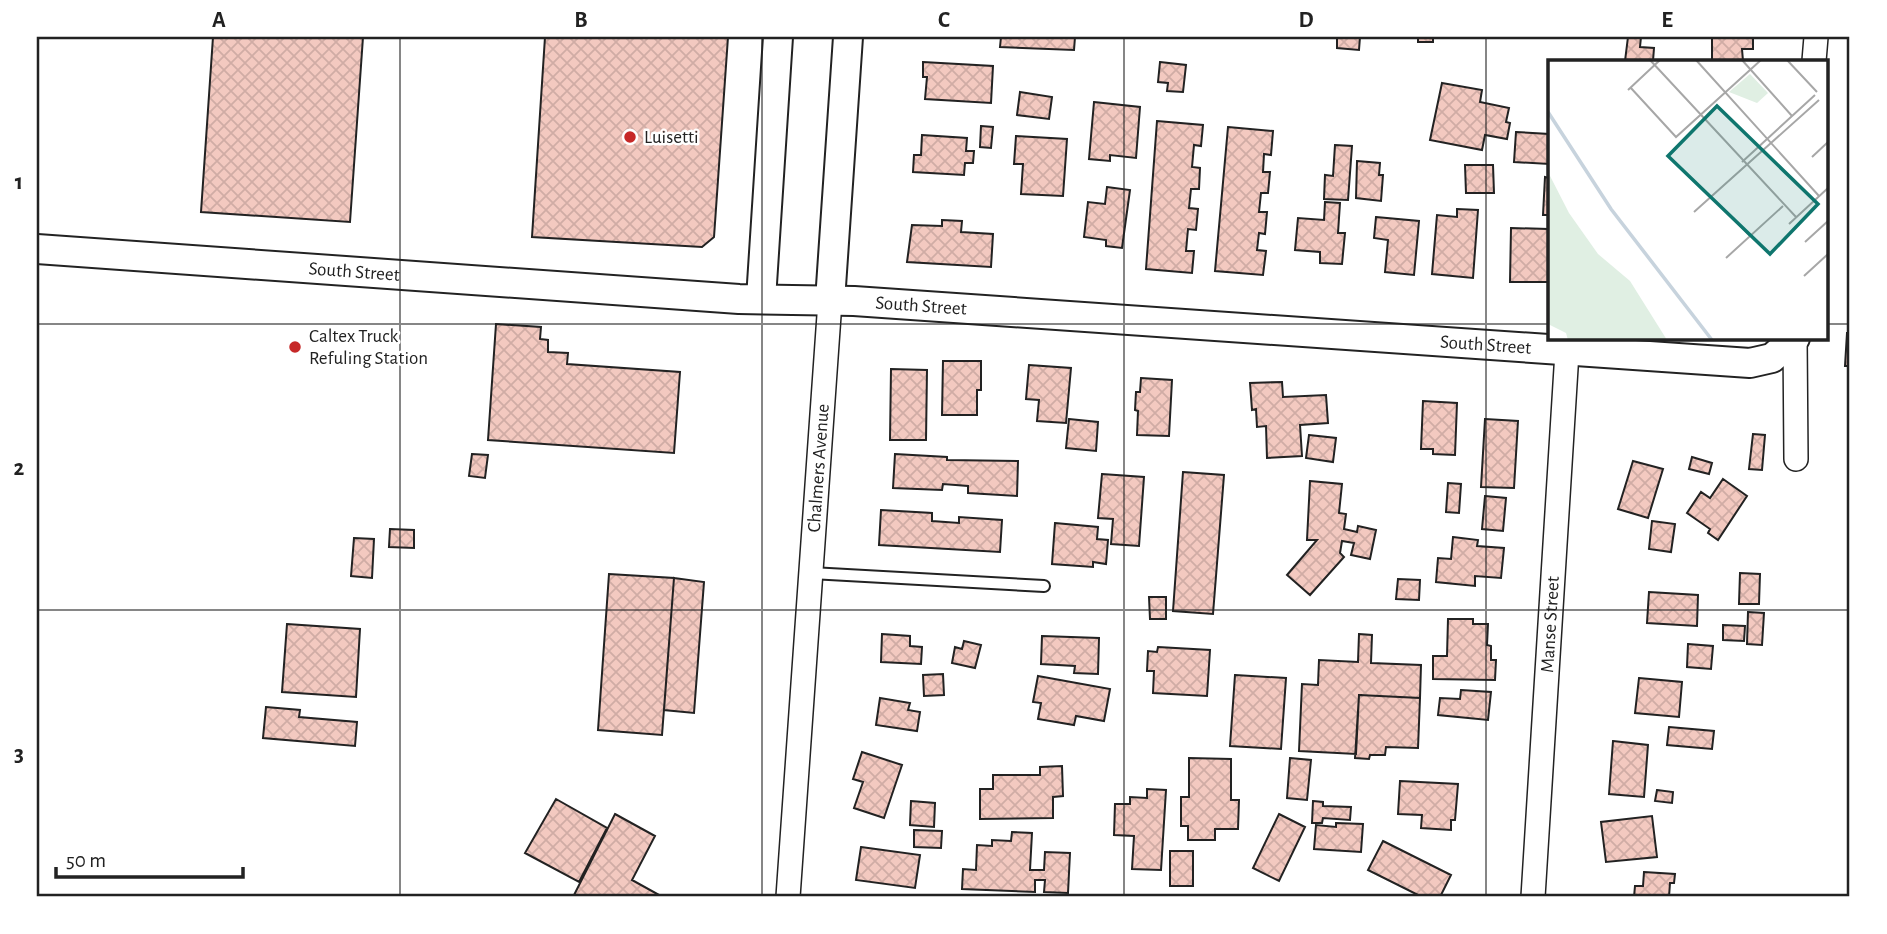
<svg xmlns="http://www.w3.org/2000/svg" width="1887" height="934" viewBox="0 0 1887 934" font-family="'Alegreya Sans',sans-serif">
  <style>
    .building { fill: url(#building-cross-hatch); stroke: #222; stroke-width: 2 }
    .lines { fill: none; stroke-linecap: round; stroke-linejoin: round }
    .service-casing { stroke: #222; stroke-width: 14 }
    .minor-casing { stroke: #222; stroke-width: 26 }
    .tertiary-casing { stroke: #222; stroke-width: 32 }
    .service { stroke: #fff; stroke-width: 10 }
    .minor { stroke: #fff; stroke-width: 23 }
    .tertiary { stroke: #fff; stroke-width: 28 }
    .grid { fill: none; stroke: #222; stroke-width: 2; stroke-opacity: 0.55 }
    .poi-dot { fill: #c62828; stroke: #fff; stroke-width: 2.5 }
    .labels { text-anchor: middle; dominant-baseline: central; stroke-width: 5; stroke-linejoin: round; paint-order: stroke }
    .poi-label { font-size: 19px; fill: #222; stroke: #fff; text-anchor: start }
    .street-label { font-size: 19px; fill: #222; stroke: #fff }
    .inset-river { fill: none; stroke: #c7d3dd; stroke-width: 3.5 }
    .inset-road { fill: none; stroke: #a7a7a7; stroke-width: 2 }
    .view { fill: #0f766e; fill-opacity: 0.15; stroke: #0f766e; stroke-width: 3.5 }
    .inset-edge { fill: none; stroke: #222; stroke-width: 3.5 }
    .neatline { fill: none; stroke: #222; stroke-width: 2.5 }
    .grid-label { font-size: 23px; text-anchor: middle; font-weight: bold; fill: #222 }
  </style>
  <defs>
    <pattern id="building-cross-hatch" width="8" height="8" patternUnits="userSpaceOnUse" patternTransform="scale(1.75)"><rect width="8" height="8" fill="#f3c9c0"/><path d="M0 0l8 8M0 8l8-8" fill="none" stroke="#d0aca5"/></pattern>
  </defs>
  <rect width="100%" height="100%" fill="#fff"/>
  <path class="building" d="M213,37h150l-13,185 -149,-10z
    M545,37h183l-14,200 -12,10 -170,-10z
    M1001,37h74l-1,13 -74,-3z
    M1337,37h23l-1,13 -22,-2z
    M1418,37h15v5h-15z
    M1628,37h13l-1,10 14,1 -1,13h-28z
    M1712,37h41v12h-11l1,12h-31z
    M923,62l70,4 -2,37 -66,-4 2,-22h-4z
    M1160,62l26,3 -3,27 -16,-1 1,-8 -10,-1z
    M1442,83l40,7 -2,12 29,6 -3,14 4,1 -3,16 -22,-4 -3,15 -52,-10z
    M1020,92l32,5 -3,22 -32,-4z
    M1094,102l46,5 -4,51 -26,-3v6l-21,-2z
    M1157,121l46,4 -2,21 -7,-1 -2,22 8,1 -1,21h-8l-2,19 9,1 -2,21 -8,-1 -2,22h8l-2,22 -46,-4z
    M981,126l12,1 -2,21 -11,-1z
    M1228,127l45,4 -2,24 -7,-1 -1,18h7l-2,21h-7l-2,19h8l-2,22 -6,-1 -2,17 9,1 -3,24 -48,-4z
    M1516,132l33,2v30l-35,-2z
    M922,135l45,3 -1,13h8l-1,12h-8l-1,12 -51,-3 1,-17h7z
    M1016,136l51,3 -4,57 -42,-2 2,-30h-9z
    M1335,145l17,1 -4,54 -24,-1 1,-24 8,1z
    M1357,161l23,2 -1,12h4l-2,26 -25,-3z
    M1465,165h28l1,28h-28z
    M1545,177l4,1v37h-6z
    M1107,187l23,3 -8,58 -16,-2v-6l-22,-3 4,-35 17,2z
    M1325,202l15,1 -2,30h7l-3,31 -22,-1v-11l-25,-2 3,-32 26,2z
    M1457,209l21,1 -5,68 -41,-4 5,-59 20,2z
    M1376,217l43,4 -5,54 -29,-3 3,-32 -14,-2z
    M942,220l20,1 -1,11 32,2 -2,33 -84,-5 5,-37 30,1z
    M1511,228l37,1v53h-38z
    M496,324l45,3 -1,12 8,1v12l20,1 -1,11 113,8 -6,81 -186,-13z
    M1847,333h3v33h-5z
    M943,361h38v29h-4v25h-35z
    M1029,365l42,3 -5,55 -29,-2 2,-21 -13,-1z
    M891,369l36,1 -1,70h-36z
    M1141,378l31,2 -3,56 -32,-1 1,-24 -3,-1 1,-18h4z
    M1282,382l1,15 43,-2 2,28 -28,2 2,31 -35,2 -1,-32 -9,1 -1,-18 -4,1 -2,-27z
    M1423,401l34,2 -2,52 -22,-1v-5h-12z
    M1069,419l29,3 -2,29 -30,-3z
    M1485,419l33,2 -4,67 -33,-1z
    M1753,434l12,1 -3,35 -13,-1z
    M1309,435l27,3 -3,24 -27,-4z
    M472,454l16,1 -3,23 -16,-2z
    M895,454l52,3v3l71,1 -1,35 -49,-3v-7l-25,-2 -1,6 -49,-2z
    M1692,457l20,6 -3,11 -20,-5z
    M1633,461l30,8 -15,49 -30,-9z
    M1183,472l41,3 -11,139 -40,-3z
    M1102,474l42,3 -5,69 -28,-2 2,-25 -15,-1z
    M1723,479l24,17 -29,44 -10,-7 2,-4 -23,-16 14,-21 9,6z
    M1310,481l32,3 -3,29 7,1 -2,15 13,3 1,-6 18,4 -6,29 -19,-4 3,-12 -12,-2 -2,12 4,4 -34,38 -23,-20 30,-35h-10z
    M1448,483l13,1 -2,29 -13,-1z
    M1485,496l21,2 -3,33 -21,-2z
    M881,510l51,3v8l27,2v-6l43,3 -2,32 -121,-7z
    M1652,521l23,3 -4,28 -22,-3z
    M1055,523l43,4 -1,12 11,1 -2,24 -13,-2v5l-41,-3z
    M390,529l24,1v18l-25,-1z
    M1453,537l25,3 -1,6 27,2 -3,30 -26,-2v10l-39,-4 2,-24 13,1z
    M354,538l20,1 -2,39 -21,-2z
    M1740,573l20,1 -1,30h-20z
    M609,574l65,4 -12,157 -64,-5z
    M674,578l30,4 -10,131 -30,-3z
    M1398,579l22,1 -1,20 -23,-1z
    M1649,592l49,3 -1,31 -50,-3z
    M1149,597h17v22h-16z
    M1748,612l16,1 -2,32 -15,-1z
    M1448,619h25v5h15l-1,21 4,1v14h5l-1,20 -62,-1v-23h14z
    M287,624l73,5 -4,68 -74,-5z
    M1723,625l22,1 -1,15 -21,-1z
    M882,634l28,2v10l12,1 -1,17 -40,-2z
    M1359,634l13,1 -1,28 50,2 -1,33 -61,-3 -3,59 -57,-3 3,-67 16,1 1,-25 39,2z
    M1042,636l57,2 -1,36 -24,-1 1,-7 -34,-2z
    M964,641l17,4 -6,23 -23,-5 3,-16 7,2z
    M1688,644l25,2 -2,23 -24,-2z
    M1158,647l52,3 -3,46 -54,-3 1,-22h-7l1,-20 9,1z
    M943,674l1,21 -20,1 -1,-21z
    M1235,675l51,3 -5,71 -51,-3z
    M1038,676l72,13 -6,32 -28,-5 -2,9 -36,-6 3,-16 -8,-1z
    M1639,678l43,4 -3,35 -44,-4z
    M1461,690l30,2 -3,28 -50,-5 2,-17 20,1z
    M1359,695l61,3 -2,50 -32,-1 -1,8h-15l-1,4 -14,-1z
    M880,698l30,5 -2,7 12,2 -3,19 -41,-6z
    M266,707l34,3 -1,7 58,5 -2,24 -92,-8z
    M1669,727l45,4 -2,18 -45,-4z
    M1613,741l35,4 -4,52 -35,-3z
    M862,752l40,13 -18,53 -30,-10 9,-26 -10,-3z
    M1189,758l42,1v41h8l-1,29h-23v11h-27v-14h-7v-29h8z
    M1290,758l21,2 -4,40 -20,-2z
    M1062,766l1,30 -10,1v21l-73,1v-30h13v-14h47v-8z
    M1400,781l58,3 -3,36h-4v10l-30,-2 1,-13 -24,-1z
    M1147,789l19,1 -5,80 -29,-1 2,-33 -20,-1 1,-31h15v-7l17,1z
    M1657,790l16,2 -1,11 -17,-2z
    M556,799l51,29 -28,54 -54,-29z
    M911,801l24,2 -1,24 -24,-2z
    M1313,801l10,1v4l28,1 -1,13 -27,-2 -1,5h-10z
    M615,814l40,22 -23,44 29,16 -1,1h-87z
    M1279,814l26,13 -26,54 -26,-13z
    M1652,816l5,41 -51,5 -5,-40z
    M1336,823l27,1 -2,28 -47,-3 2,-24 20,2z
    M914,830l28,1 -1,17 -27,-1z
    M1012,832l20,1 -2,37h14l1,-18 25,1 -2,40 -24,-1 1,-12h-10v12l-73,-3 1,-20 13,1 1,-25 15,1v-6l19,1z
    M1383,841l68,34 -11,22h-18l-54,-27z
    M861,847l59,8 -5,33 -59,-8z
    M1170,851h23v35h-23z
    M1644,872l31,2 -1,9h-4l-1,14h-35l1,-11h8z"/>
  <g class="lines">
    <defs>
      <path id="service" d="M811,573l233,13"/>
      <g id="minor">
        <path d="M1814,61l2,-24"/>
        <path d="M1795,338l1,121"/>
        <path id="s1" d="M788,897l42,-596"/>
        <path id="s2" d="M1533,897l34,-545"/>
      </g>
      <g id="tertiary">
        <path id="s3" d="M37,249l702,50 115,2 896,62 22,-5 23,-20"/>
        <path d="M761,299l17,-262"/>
        <path d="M830,301l18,-264"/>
      </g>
    </defs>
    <use href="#service" class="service-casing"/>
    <use href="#minor" class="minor-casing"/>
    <use href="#tertiary" class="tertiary-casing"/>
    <use href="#service" class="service"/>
    <use href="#minor" class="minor"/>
    <use href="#tertiary" class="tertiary"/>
  </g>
  <path class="grid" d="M400,37v860M762,37v860M1124,37v860M1486,37v860M37,324h1512M1826,324h24M37,610h1813"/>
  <g class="poi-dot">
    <circle cx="630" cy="137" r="7"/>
    <circle cx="295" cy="347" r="7"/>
  </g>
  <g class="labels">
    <g class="poi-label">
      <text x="644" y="137">Luisetti</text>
      <text x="309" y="336">Caltex Truck<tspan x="309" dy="22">Refuling Station</tspan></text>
    </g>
    <g class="street-label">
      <text stroke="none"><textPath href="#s3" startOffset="318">South Street</textPath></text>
      <text stroke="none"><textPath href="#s3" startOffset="886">South Street</textPath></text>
      <text stroke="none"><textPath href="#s3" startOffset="1452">South Street</textPath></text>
      <text stroke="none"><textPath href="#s1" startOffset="430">Chalmers Avenue</textPath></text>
      <text stroke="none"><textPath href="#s2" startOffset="273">Manse Street</textPath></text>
    </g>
  </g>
  <g transform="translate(1548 60)">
    <rect width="280" height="280" fill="#fff"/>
    <path d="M202,14l18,19 -11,10 -28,-11zM0,112l21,41 29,41 32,27 37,59h-99l-2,-7 -18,-9z" fill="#e0efe3"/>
    <path class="inset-river" d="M0,52l63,97 101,131"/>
    <path class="inset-road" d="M102,0l146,157M148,0l123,136M194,0l50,56M239,0l30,32M82,27l46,50 85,-77M80,30l32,-30M264,97l16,-15M194,102l73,-67M146,152l125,-112M182,155l20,21M241,164l39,-36M257,182l23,-21M178,198l57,-52M256,216l24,-22"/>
    <path class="view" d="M169,46l101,98 -48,50 -102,-98z"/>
    <rect width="280" height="280" class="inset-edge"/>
  </g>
  <rect width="1887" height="934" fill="none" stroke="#ffffff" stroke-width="77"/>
  <path d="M56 867v10h187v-10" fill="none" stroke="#222222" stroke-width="3.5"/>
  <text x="66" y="867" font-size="21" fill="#222222" stroke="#ffffff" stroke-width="5" paint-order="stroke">50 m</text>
  <rect x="38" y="38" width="1810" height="857" class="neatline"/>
  <g class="grid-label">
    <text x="219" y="27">A</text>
    <text x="581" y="27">B</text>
    <text x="944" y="27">C</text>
    <text x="1306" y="27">D</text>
    <text x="1667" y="27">E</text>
    <text x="19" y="189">1</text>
    <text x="19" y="475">2</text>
    <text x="19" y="761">3</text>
  </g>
</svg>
